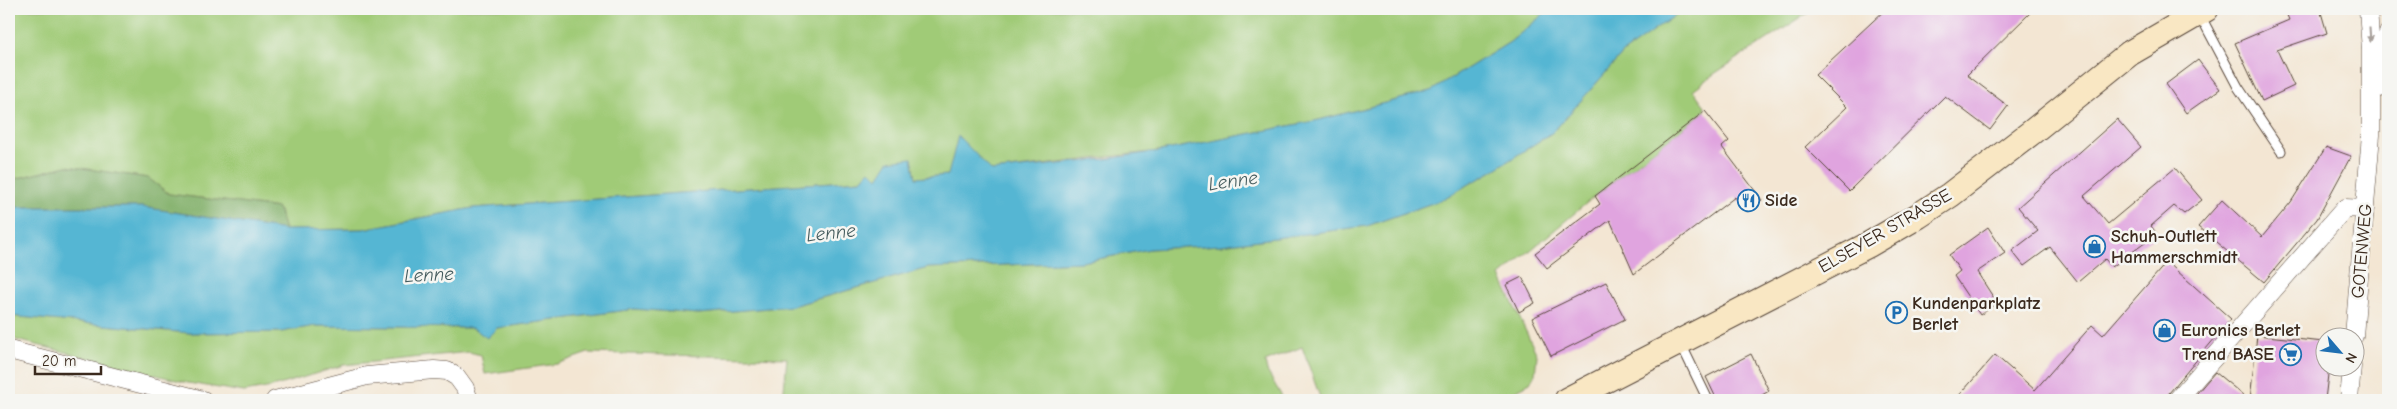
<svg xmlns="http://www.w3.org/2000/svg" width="2397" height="409" viewBox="0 0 2397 409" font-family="'Comic Neue',sans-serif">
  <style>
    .green { fill: #a0cb77; stroke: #6e7a4a }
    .forest { fill: #80af68; stroke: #5e6c43 }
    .water { fill: #54b6d3; stroke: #487078 }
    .building { fill: #e0a4df }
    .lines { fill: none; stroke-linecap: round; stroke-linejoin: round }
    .service-casing { stroke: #574639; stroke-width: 11 }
    .minor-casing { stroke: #574639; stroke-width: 19 }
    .secondary-casing { stroke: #574639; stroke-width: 27 }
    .service { stroke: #fff; stroke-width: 9 }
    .minor { stroke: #fff; stroke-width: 18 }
    .secondary { stroke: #f9e7c3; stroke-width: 25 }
    .oneway { fill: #a79f9a }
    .labels { text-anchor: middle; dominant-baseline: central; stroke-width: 5; stroke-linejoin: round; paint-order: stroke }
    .poi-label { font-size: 18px; font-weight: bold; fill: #3b2a1e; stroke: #f6f6f2; text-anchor: start }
    .street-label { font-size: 18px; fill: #3b2a1e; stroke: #f6f6f2 }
    .water-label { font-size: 19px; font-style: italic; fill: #445b5d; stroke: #f6f6f2 }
  </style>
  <rect width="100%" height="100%" fill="#f6f6f2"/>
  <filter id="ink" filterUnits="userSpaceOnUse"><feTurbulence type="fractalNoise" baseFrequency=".02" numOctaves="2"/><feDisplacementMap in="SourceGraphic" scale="10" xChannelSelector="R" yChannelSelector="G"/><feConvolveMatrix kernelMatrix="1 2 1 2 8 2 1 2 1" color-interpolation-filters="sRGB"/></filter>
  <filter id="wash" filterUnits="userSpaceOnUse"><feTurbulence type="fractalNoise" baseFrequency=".0096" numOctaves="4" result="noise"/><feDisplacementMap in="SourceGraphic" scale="20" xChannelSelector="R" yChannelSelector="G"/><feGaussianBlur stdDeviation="1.12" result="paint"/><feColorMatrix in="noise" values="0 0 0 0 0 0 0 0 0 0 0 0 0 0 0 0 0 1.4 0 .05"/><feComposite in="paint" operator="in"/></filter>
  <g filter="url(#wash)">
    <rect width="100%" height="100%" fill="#f3e6d3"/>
    <path class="green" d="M9,9h1541l-40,33 -79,49 -112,29 -153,30 -174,21 -34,-34 -9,38 -33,3 -4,-20 -34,21 -8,-9 -9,10 -388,28 -110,21 -78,1 -7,-22 -109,-14 -21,-16 -81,-12 -53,13 -5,-4z
      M1684,9h130l-100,65 -21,16 12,16v5l-110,85 -95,80 37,79 -2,19 -5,9 -32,17h-177l-19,-53 -37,15 2,9 17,29h-501l4,-42 -199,-5 -31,11 -72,10 -4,-19 -12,-3 -125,13 -72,22 -28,5 -56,-9 -179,-45v-22l180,17 92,-1 34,-6 158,2 14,9 10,-9 137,-19 64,5 94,-8 136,-38 154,-6 68,-13 71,-4 146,-19 74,-26 50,-28 62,-40 71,-80z"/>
    <path class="forest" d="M67,166l81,12 21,16 109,14 7,22 -143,-23h-133v-32l6,4z"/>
    <path class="water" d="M1550,9h134l-60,43 -71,80 -62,40 -50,28 -74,26 -146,19 -71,4 -68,13 -154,6 -136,38 -94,8 -64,-5 -137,19 -10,10 -14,-10 -158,-2 -34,6 -92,1 -180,-17v-109h133l143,23 78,-1 110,-21 388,-28 9,-10 8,8 11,-17 23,-3 4,20 32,-3 10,-39 34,35 114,-12 60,-9 153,-30 112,-29 79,-49z"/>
    <g id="blocks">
      <path class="building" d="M1886,9h148l-67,66 41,31 -18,24 -45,-34 -96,95 -44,-44 42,-40 -32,-32z
        M2306,9h14l7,24 -50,17 17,36 -32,15 -27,-58 54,-23 -2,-5z
        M2198,60l22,29 -34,24 -20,-29z
        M1705,111l24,30 -7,6 40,53 -15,12 -12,-15 -101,77 -24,-54 -63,48 -12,-15 65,-49 -5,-8z
        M2117,119l24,28 -57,49 24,28 67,-56 27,32 -18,14 -10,-8 -23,20 6,8 -45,33 -7,-8 -27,23 -28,-35 -26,19 -12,-15 26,-20 -20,-24z
        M2326,147l25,9 -34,63 -53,63 -66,-55 24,-27 40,37 29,-35z
        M1988,227l17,26 -28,19 20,31 -17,12 -26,-39 6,-5 -11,-16z
        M2167,262l64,57 -62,74 -2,7h-212l40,-45 40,35 57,-65 11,10z
        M1522,277l13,26 -16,9 -13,-27z
        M1606,282l19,37 -74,37 -19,-38z
        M2257,335l67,7v24h5l-4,34h-75z
        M1751,354l18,37 -7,4 2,5h-47l-11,-23z
        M2215,372l34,28h-58z"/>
    </g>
  </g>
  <g filter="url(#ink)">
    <use href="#blocks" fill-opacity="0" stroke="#574639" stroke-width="1"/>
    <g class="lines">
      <defs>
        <path id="service" d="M2200,15l38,72 43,64
          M1681,344l27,56"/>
        <path id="minor" d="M2380,88l8,-55
          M2354,336l17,-201v-85l-3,-41
          M9,350l194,50
          M275,400l92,-24 67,-6 13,1 10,6 8,11 4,12
          M2177,400l168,-192 20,1
          M2349,400l3,-34"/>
        <path id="secondary" d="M1567,400l301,-155 50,-29 32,-21 82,-63 98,-79 76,-44"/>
      </defs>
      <use href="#service" class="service-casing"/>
      <use href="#minor" class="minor-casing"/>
      <use href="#secondary" class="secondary-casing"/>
      <use href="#service" class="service"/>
      <use href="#minor" class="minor"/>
      <use href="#secondary" class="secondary"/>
    </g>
    <defs><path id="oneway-solid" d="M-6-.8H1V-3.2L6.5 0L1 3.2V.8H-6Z" transform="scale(1.25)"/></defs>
    <use class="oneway" href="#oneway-solid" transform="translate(2370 35) rotate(86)"/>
  </g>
  <defs>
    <symbol id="restaurant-ring" viewBox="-11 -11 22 22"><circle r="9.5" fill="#f6f6f2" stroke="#1f6fb2" stroke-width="1.5"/><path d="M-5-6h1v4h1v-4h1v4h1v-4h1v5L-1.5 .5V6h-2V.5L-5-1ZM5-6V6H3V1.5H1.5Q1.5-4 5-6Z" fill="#1f6fb2"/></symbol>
    <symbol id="shop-ring" viewBox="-11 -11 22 22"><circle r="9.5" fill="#f6f6f2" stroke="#1f6fb2" stroke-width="1.5"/><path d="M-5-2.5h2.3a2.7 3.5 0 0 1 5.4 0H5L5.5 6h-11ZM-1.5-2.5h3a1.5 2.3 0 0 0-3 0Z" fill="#1f6fb2"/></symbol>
    <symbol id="parking-ring" viewBox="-11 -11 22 22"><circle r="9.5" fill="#f6f6f2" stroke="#1f6fb2" stroke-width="1.5"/><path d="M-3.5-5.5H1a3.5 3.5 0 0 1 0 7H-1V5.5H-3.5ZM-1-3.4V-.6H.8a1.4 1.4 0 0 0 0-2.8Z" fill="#1f6fb2"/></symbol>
    <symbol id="supermarket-ring" viewBox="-11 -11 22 22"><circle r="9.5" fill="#f6f6f2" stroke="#1f6fb2" stroke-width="1.5"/><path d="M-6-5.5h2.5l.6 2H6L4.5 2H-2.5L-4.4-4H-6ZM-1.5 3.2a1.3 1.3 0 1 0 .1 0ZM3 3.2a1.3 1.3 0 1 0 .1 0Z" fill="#1f6fb2"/></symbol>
  </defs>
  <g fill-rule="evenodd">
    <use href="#restaurant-ring" x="1736" y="188" width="25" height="25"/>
    <use href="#shop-ring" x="2082" y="234" width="25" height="25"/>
    <use href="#parking-ring" x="1884" y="300" width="25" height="25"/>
    <use href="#shop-ring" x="2152" y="318" width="25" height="25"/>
    <use href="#supermarket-ring" x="2278" y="342" width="25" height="25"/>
  </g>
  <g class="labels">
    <g class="poi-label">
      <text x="1765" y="200">Side</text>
      <text x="2111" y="236">Schuh-Outlett<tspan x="2111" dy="21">Hammerschmidt</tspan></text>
      <text x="1912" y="303">Kundenparkplatz<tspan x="1912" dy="21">Berlet</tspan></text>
      <text x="2181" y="330">Euronics Berlet</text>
      <text x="2274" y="354" text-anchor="end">Trend BASE</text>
    </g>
    <g class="street-label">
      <text transform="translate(1885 231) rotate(-30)">ELSEYER STRASSE</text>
      <text transform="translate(2362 251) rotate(-85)">GOTENWEG</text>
    </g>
    <g class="water-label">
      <text transform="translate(1233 181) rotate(-8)">Lenne</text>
      <text transform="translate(831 233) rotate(-6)">Lenne</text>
      <text transform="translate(429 275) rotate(-3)">Lenne</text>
    </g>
  </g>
  <rect width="2397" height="409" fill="none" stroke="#f6f6f2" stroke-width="30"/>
  <g transform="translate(2340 352) rotate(118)"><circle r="24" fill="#f6f6f2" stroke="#aba49d"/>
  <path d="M0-4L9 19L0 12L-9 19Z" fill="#1f6fb2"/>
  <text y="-8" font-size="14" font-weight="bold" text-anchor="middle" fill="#3b2a1e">N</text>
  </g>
  <path d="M35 366v8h66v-8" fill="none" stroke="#3b2a1e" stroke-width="2.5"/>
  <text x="42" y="366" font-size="15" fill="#3b2a1e" stroke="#f6f6f2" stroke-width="4" paint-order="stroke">20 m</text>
</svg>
